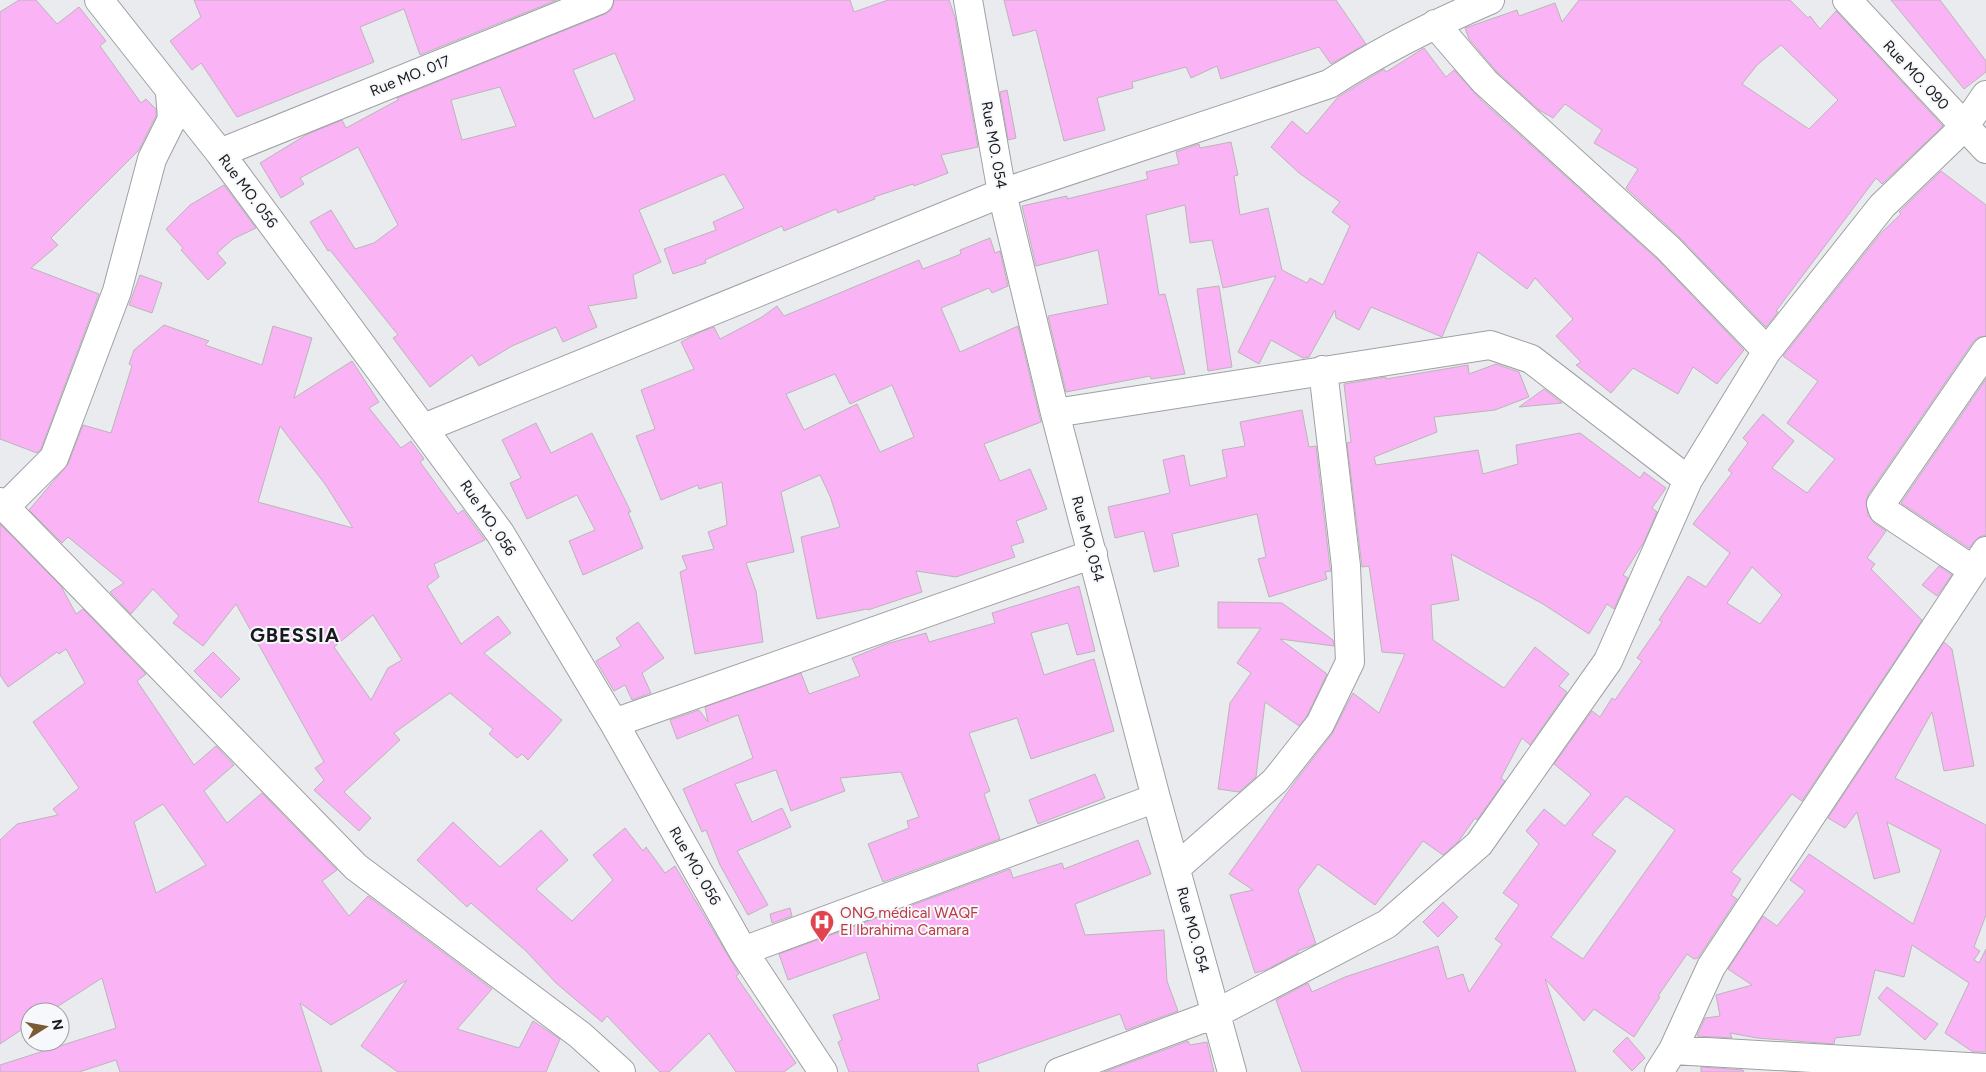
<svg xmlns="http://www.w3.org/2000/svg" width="1986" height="1072" viewBox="0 0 1986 1072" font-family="Figtree,sans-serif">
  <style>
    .building { fill: #fab3f4; stroke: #bab6b9; fill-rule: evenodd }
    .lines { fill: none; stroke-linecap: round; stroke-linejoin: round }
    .minor-casing { stroke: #9fa0a5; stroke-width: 30 }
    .minor { stroke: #fff; stroke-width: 28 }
    .labels { text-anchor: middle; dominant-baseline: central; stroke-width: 4; stroke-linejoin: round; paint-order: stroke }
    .street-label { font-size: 15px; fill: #191a1c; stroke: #f6f8fc }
    .health-label { font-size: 15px; fill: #be3a42; stroke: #f6f8fc; text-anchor: start }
    .district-label { font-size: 20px; font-weight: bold; letter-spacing: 1px; fill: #191a1c; stroke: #f6f8fc }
  </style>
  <rect width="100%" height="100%" fill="#e9ebef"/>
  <path class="building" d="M19,0h17l21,24 22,-17 27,34 -6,5 41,57 5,-4 10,10v7l-17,34 -88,88 7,7 -27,23 68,26 -58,155 -4,4 -37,-14v-427z
    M194,0h363l-137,55 -16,-46 -44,18 14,35 -137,55 -36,-54 -9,7 -22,-29 31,-24z
    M614,0h236l4,12 34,-12h61l6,17 23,130 -37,8 7,18 -34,13 -1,-2 -39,13 1,2 -37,14 -2,-4 -52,22 -2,-5 -77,34 1,3 -33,11 -9,-25 52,-19 -3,-8 31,-14 -20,-34 -85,36 22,52 -28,13 4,23 -49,8 9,21 -34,15 -7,-15 -44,19 -33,20 -7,-11 -42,32 -37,-49 5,-3 -68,-85 -2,1 -18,-29 21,-12 24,39 19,-6 24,-18 -40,-78 -58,31 4,6 -23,14 -21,-35 46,-28 36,-15 4,8 52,-28 -1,-2 208,-84 7,-5zM615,53l20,47 -41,19 -21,-49zM500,87l16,39 -54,14 -11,-40z
    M1004,0h332l30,44 -35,20 -12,-17 -98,32 -4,-13 -26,12 -5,-11 -54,15 1,6 -36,10 8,32 -41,11 -28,-111 -23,6z
    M1579,0h211l18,18 2,-2 10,13 16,-18 107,115 -61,58 -6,-6 -100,133 2,1 -12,15 -87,-90 -53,-49 12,-19 -44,-26 8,-13 -37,-26 -12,14 -14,-8 -43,-39 -27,-32 -4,-11 52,-18 2,6 36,-13 7,19zM1781,45l57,55 -29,29 -67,-45 15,-19z
    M1891,0h49l46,61v11l-22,17z
    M1424,48l22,29 8,-7 27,30 176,159 87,91 -27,34 -24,-17 -15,27 -45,-26 -22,25 -35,-28 5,-3 -25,-26 17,-17 -38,-41 -8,11 -49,-37 -36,85 -71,-30 -12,23 -23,-12 -1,-8 -26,47 -6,1 -32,-18 -12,24 -21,-12 38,-76 -53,12 -11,-48 -22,3 -5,-38 -39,10 13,80 6,-1 20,80 -34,5 -1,-3 -84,16 -18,-76 60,-12 -10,-54 -62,16 -14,-60 45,-10v3l81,-20 -2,-7 33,-8 -3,-12 23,-8 1,4 31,-6 7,33 -4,1 6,39 28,-7 14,62 25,13 3,-5 13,7 27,-59 -18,-14 8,-10 -41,-29 -28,-26 21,-26 15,13 31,-37 46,-28 2,3z
    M1007,90l9,48 -8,2 -8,-48z
    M1941,171l45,34v131l-7,1 -6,5 -105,153 -2,7 2,13 6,8 12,8 -19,27 8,6 -4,5 51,51 -120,181 -10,-7 -61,78 10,7 -10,16 6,4 -39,59 -4,1 -7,-5 -29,42 2,1 -26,40 -40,-28 -10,12 -39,-42 31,93h-274l-26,-72 32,-17 4,9 33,-15 93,-31 9,33 16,-5 6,18 33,-48 -7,-5 24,-34 -16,-12 36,-49 -13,-13 18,-22 21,17 26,-32 -37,-30 38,-53 8,6 12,-19 3,2 27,-39 -5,-3 25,-36 -3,-2 29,-44 18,11 24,-34 -37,-29 39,-51 -4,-3 20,-27 -5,-5 20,-24 31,27 -22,27 35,25 28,-34 -48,-36 31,-42 -35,-25 98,-123 20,-19 -2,-2zM1752,567l30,28 -22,29 -33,-21zM1626,796l49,34 -92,129 -32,-22 65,-86 -24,-16z
    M224,185l32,43 -23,11 -16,14 9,10 -18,17 -27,-30 2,-2 -17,-19 24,-24z
    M990,238l5,15 5,-2 8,35 -16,7 -3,-5 -48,20 19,44 58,-26 23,96 -57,22 16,37 30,-12 17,40 -31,12 8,21 -13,4 4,11 -59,20 -40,-6 6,21 -54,18 -1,-1 -50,10 -16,-82 39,-10 -10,-31 -10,-21 -39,17 13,60 -48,11 10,28 7,51 -68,12 -15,-82 7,-3 -5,-13 32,-7 -6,-17 19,-7 -5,-43 -23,7 -1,-4 -37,15 -25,-64 19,-7 -14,-39 53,-21 -13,-27 17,-9 16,-6 6,12 42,-22 15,-11 7,10 135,-56 4,9 38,-15 -1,-4zM835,374l15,30 42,-19 22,52 -34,15 -23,-48 -53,26 -18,-36z
    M140,275l22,8 -10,30 -23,-8z
    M1219,286l13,81 -24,4 -11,-82z
    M164,325l45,16 -4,4 57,20 11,-39 39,12 -18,60 58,-37 27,41 -10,6 32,40 10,-7 13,18 -4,3 38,52 5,-4 22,30 -51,24 5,13 -12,9 34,58 37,-28 13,17 -27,20 78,67 -34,40 -6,-6 -5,4 -28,-24 4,-5 -43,-36 -56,40 6,7 -56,52 27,26 -12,13 -45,-41 10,-10 -9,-12 9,-6 -88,-158 -33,42 -30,-23 6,-7 -26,-27 -22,25 -21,-22 14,-9 -56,-46 -6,6 -33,-33 39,-46 15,-39 28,8 21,-67 -3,-2 5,-14zM280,426l45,58 28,44 -95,-26zM373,615l29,45 -14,8 -17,32 -37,-53z
    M1496,364l23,8 10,25 -34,13 -61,7 3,15 -63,25 2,8 102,-15 5,24 35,-10 -2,-19 64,-12 60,45 4,-6 22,16 -14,20 5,4 -13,30 -21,33 5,3 -14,31 -7,-5 -18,30 -46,-30 -92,-50 8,46 -28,5 2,35 71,48 31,-41 34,27 -10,12 8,6 -37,53 -8,-7 -21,40 4,3 -28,39 -2,-2 -17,24 -15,13 -20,-14 -48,64 -57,-41 -20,26 18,54 -18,7v2l-32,17 -11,3 -25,-78 23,-5 -24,-16 68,-95 35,-45 21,-41 26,20 26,-59 -23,-2 -13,-86 -7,1 -15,-124 4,-1 -7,-58 42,-7v2l82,-14 1,9z
    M1986,379v156l-7,2 -10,11 -68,-45z
    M1544,389l18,14 -43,4z
    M1302,410l7,37 7,-1 14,121 1,4 -6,1 2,7 -58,18 -11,-38 8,-2 -9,-43 -85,20 7,32 -25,6 -10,-41 -29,7 -7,-31 62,-14 -7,-33 21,-5 6,31 37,-9 -5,-27 23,-4 -5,-24z
    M536,423l15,30 41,-20 39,79h-3l15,36 -60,27 -14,-34 26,-11 -18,-35 -50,24 -17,-36 11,-5 -19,-38z
    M0,524l61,62 15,28 7,-5 63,65 -9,7 57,84 22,-19 18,19 -30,26 23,32 35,-30 75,77 -15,11 27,35 19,-20 124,93 -35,40 62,19 14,-27 27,18 -14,33h-148l-37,-26 46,-66 -76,45 -31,-22 22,69h-202l-4,-12 -37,12h-79v-7l116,-37 -14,-50 -53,34h-19v12l-30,20v-204l17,-16 41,-9 -5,-6 26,-21 -46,-66 52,-39 -19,-34 -7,5 -2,-2 -49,35 -8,-12zM163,804l43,61 -50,28 -22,-71z
    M1939,566l13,9 -15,21 -15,-11z
    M1079,586l16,65 -18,4 -9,-32 -37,10 13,42 50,-16 20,72 -83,28 -14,-41 -48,15 21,58 -6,3 16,45 -117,43 -15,-38 41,-16 -2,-7 12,-4 -18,-45 -61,6 5,13 -54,20 -15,-41 -41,14 17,38 30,-14 9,19 -54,24 31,54 -20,10 -28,-50 -14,-35 -4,2 -19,-43 70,-31 -15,-43 -61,24 -7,-19 29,-10 9,12 -3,-15 96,-34 8,21 51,-18 -8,-18 34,-14 40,-11 3,9 66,-19 -3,-10z
    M1218,602l64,1 51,37 1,6 -54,-7 47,35 -20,42 -8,10 -34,-24 -9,75 -17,15 -21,-3 12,-86 21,-30 -14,-10 24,-35h-43z
    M638,622l26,36 -22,15 9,20 -19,7 -7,-15 -11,6 -18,-30 25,-15 -5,-8z
    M1944,642l8,7 22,117 -30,5 -12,-59 -37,66 91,47v90l-12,32 6,4 -6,9 5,3 7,-14v103h-13l-28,-19 24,-50 -57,-38 -8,32 -29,-7 -15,65 -25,3 -1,6 -77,-6 -27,-5 2,5 -35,-2 8,-18 15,-2 -4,-21 36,-10 -24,-16 35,-53 14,10 28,-35 -15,-11 19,-26 104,70 28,-74 -54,-28 13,50 -26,7 -17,-67 -12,16 -17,-10z
    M213,652l27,27 -19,19 -27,-27z
    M1095,774l10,24 -67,26 -9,-24z
    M453,822l47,45 41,-37 27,30 -32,29 36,32 41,-41 -20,-25 32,-27 18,23 3,-4 19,26 10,-7 64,108 -3,2 60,87 -12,9h-48l-27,-39 -40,39h-9l-53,-56 -5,6 -46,-39 -30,-32 -55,-48 -4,4 -50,-47z
    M1138,840l13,34 -76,30 10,31 79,-5 3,51 11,30 -52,19 -6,-16 -143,50 2,8h-130l-11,-30 4,-2 -9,-25 47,-16 -14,-47 -78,28 -9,-26 231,-85 3,9 49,-15 2,6z
    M1443,902l15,15 -20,20 -15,-15z
    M790,908l2,8 -20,7 -2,-9z
    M1887,987l51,37 -13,16 -47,-42z
    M1627,1037l18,21 -13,13 -19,-20z
    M1188,1041l2,4 17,-3 7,30h-110z
    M1701,1067l42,3 1,2h-43z"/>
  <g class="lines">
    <defs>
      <path id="minor" d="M99,0l121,153 280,380 114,190 129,228 80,121
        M968,0l34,193 53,220 101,385 76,274
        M1847,0l139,149
        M1435,24l50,58 183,166 99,103
        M220,153l379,-153
        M1055,413l435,-68 41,14 157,121
        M424,428l578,-235 327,-109c51,-33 105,-60 161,-84
        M0,502l356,365 224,168 41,37
        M5,507l49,-49 63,-167 35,-132 20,-40 -2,-26
        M1973,570l-90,-60 -2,-6 105,-153
        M614,723l479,-169
        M1176,868l99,-87 45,-57 30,-62 -4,-96 -23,-196
        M743,951l413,-153
        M1673,1050l313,18
        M1059,1072l156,-58 172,-90 92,-80 129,-183 80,-181 79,-129 115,-145 82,-79 22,-32
        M1659,1072l14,-22 38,-83 275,-416"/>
    </defs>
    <use href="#minor" class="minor-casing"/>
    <use href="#minor" class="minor"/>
  </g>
  <defs>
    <symbol id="hospital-pin" viewBox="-11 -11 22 30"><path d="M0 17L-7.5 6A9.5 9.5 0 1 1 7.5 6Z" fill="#e0444e" stroke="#f6f8fc"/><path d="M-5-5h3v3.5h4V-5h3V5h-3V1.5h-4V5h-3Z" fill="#fff"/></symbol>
  </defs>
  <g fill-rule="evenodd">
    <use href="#hospital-pin" x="808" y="908" width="28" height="38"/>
  </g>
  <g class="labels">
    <g class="street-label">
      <text transform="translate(1916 75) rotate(47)">Rue MO. 090</text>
      <text transform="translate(410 76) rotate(-22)">Rue MO. 017</text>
      <text transform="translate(994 145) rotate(80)">Rue MO. 054</text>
      <text transform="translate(248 191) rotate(53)">Rue MO. 056</text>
      <text transform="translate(488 518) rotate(56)">Rue MO. 056</text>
      <text transform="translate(1088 539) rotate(75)">Rue MO. 054</text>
      <text transform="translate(695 866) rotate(60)">Rue MO. 056</text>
      <text transform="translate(1193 930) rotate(75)">Rue MO. 054</text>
    </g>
    <g class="health-label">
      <text x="840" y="913">ONG médical WAQF<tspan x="840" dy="17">El Ibrahima Camara</tspan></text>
    </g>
    <g class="district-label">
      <text x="295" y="635">GBESSIA</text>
    </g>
  </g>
  <g transform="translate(45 1027) rotate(79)"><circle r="24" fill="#f6f8fc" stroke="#9e9fa2"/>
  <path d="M0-4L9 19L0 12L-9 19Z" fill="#7b5b31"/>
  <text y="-8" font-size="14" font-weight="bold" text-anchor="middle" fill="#191a1c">N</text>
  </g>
</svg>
